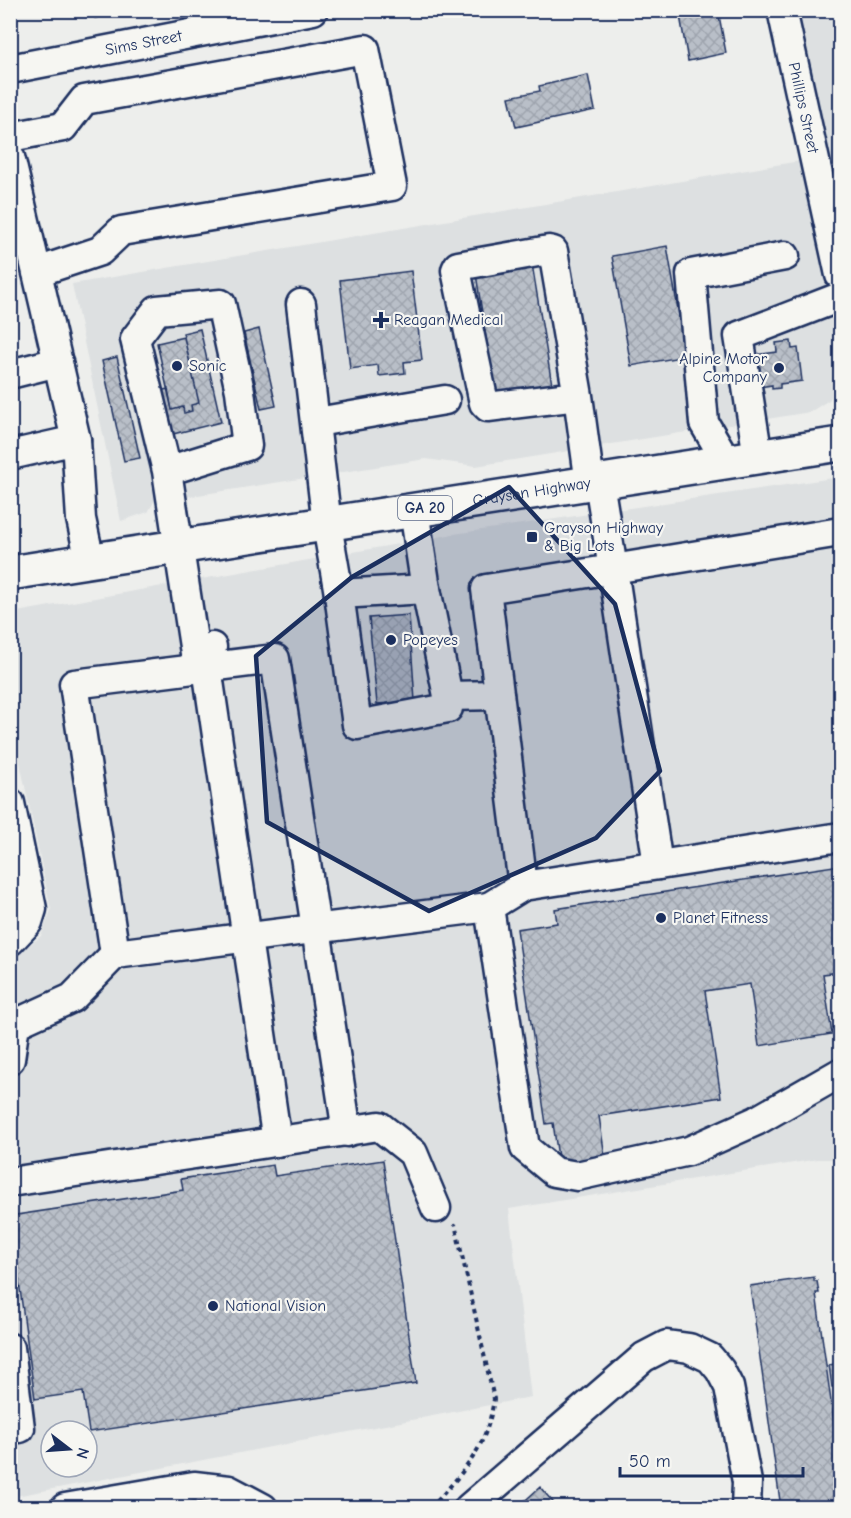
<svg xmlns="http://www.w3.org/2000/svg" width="851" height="1518" viewBox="0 0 851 1518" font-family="'Comic Neue',sans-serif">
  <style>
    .built { fill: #dde0e1; fill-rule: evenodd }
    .building { fill: url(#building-cross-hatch); stroke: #1b2f5e; stroke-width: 1.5 }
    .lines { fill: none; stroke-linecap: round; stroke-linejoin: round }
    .minor-casing { stroke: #1b2f5e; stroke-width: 33 }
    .major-casing { stroke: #1b2f5e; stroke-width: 38 }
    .path { stroke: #1b2f5e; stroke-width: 4; stroke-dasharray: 4.5 4.5; stroke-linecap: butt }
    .minor { stroke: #f6f6f2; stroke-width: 28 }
    .major { stroke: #f6f6f2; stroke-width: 33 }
    .marked { fill: #1b2f5e; fill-opacity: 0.2; stroke: #1b2f5e; stroke-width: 4.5; stroke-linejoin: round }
    .poi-dot { fill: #1b2f5e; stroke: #f6f6f2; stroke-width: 2 }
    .labels { text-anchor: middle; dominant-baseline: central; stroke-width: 4.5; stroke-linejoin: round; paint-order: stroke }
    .shield { fill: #f6f6f2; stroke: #5d6b8a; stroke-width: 1.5 }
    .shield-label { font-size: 15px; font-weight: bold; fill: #1b2f5e }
    .street-label { font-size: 16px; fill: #1b2f5e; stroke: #f6f6f2 }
    .poi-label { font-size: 16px; fill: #1b2f5e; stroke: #f6f6f2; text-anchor: start }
  </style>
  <defs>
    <pattern id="building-cross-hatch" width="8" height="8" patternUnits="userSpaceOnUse" patternTransform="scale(1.5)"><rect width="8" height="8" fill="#b9bfc8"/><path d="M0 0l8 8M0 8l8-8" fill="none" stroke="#9ea4ae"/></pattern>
  </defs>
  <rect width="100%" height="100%" fill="#edeeec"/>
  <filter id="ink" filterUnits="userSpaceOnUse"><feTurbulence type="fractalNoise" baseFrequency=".0167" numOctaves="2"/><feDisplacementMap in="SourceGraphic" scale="12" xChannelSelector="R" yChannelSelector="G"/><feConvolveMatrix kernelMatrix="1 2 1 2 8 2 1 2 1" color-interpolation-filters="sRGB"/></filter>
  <g filter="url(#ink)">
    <path class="built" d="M797,11h43v198z
      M800,161l40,169v54l-11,16 -19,12 -334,54 -50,-7 -272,43 -6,10 -27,9 -49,-237z
      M840,477v682h-22l-309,50 22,188 -520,100v-537l30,-24 10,-26 -40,-190v-107l443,-79zM51,1431h36v36h-36z
      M10,859l9,40 -1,12 -7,11z"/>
    <path class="building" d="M94,10h35l-34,8z
      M679,10h39l8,43 -38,8z
      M588,75l7,35 -79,17 -7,-30 31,-6 -1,-5z
      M667,246l19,110 -55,10 -19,-110z
      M532,264l20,121 -57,10 -19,-121z
      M411,271l11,89 -18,2 1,11 -26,3 -1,-11 -28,4 -10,-89z
      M200,329l21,93 -52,13 -10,-44 9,-2 4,21 11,-3 1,6 8,-2 -1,-6 8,-2 -16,-70z
      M259,329l17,77 -15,3 -17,-76z
      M184,337l15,66 -8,2 1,6 -8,2 -1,-6 -11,3 -15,-67z
      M791,341l1,8 6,-1 4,33 -22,3v4l-8,1v-4l-12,2 -5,-32 22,-3 -1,-9z
      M117,357l23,101 -16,3 -22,-100z
      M409,615l6,86 -38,3 -8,-86z
      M840,865v81l-2,1 2,25 -17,2 9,60 -73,12 -9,-62 -45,7 16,106 -122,19 6,41 -46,7 -6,-41 -7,1 -29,-195 40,-6 -2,-14z
      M383,1160l33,223 -327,49 -6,-40 -48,7 -25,-183 173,-26 -2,-11 92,-14 2,11z
      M814,1277v4h3l2,12h-3l24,173v40l-59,2 -31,-222z
      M840,1363v23l-8,1 -3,-22z
      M540,1487l18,21h-41z"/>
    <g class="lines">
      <defs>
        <g id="minor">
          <path id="s1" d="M782,10l58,265"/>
          <path id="s2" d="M10,69l303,-59"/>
          <path d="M10,137l53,-10 21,-27 281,-51 27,137 -271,45 -21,20 -63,21"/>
          <path d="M10,157l66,283 5,79 9,42"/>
          <path d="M301,304l26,221 12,69"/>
          <path d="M10,374l48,-12"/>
          <path d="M578,396l-90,11 -4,-4 -28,-133 2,-4 91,-16 4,1 25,145 12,88"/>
          <path d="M317,422l128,-22"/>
          <path d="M10,455l66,-15"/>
          <path d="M758,457l-19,-121 101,-39"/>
          <path d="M727,462l-23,-39 -13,-149 94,-18"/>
          <path d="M167,471l80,-25 -7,-55 -19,-87 -64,6 -22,29 32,132 28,182 11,8"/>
          <path d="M599,482l14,87 -127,20 37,297 317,-49"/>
          <path d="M414,510l12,79"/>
          <path d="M426,589l22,107v12l-91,17 -18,-131z"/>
          <path d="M212,647l-6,14 71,481"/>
          <path d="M448,696l51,-1"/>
          <path d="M10,803l22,106 -4,13 -18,19"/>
          <path d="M658,865l-45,-296 227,-37"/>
          <path d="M523,886l-34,21 36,241 29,24 23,4 112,-25 67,-30 84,-48"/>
          <path d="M115,954l-41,-270 201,-25 72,473"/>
          <path d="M10,1059l5,-35 57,-26 43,-44 374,-47"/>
          <path d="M10,1182l369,-56 34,27 23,55"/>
          <path d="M10,1348l10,80"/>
          <path d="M65,1508l129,-22 35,4 34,18"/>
          <path d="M469,1508l175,-151 23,-12 22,3 21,10 10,12 9,17 18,95 -1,26"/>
        </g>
        <g id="major">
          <path id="s3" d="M10,573l830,-129"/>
        </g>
      </defs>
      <use href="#minor" class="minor-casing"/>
      <use href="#major" class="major-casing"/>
      <path class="path" d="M431,1508c33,-38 55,-57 63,-109l-39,-175"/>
      <use href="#minor" class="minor"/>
      <use href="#major" class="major"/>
    </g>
  </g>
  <path class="marked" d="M509,487l106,117 45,167 -64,67 -167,73 -162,-89 -11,-166 96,-79z"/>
  <g class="poi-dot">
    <path d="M378 311h6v6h6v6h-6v6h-6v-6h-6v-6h6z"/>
    <circle cx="177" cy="366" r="6"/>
    <circle cx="779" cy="368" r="6"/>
    <rect x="526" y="531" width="12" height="12" rx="3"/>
    <circle cx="391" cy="640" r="6"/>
    <circle cx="661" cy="918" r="6"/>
    <circle cx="213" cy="1306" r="6"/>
  </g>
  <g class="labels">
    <rect class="shield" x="398" y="496" width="54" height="24" rx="4.5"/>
    <g class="shield-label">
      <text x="425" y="508">GA 20</text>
    </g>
    <g class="street-label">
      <text stroke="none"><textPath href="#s2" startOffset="136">Sims Street</textPath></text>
      <text stroke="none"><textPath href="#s1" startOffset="100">Phillips Street</textPath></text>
      <text stroke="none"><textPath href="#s3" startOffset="528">Grayson Highway</textPath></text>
    </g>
    <g class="poi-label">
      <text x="394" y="320">Reagan Medical</text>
      <text x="767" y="359" text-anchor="end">Alpine Motor<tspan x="767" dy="18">Company</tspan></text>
      <text x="189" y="366">Sonic</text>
      <text x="544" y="528">Grayson Highway<tspan x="544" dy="18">&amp; Big Lots</tspan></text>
      <text x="403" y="640">Popeyes</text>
      <text x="673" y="918">Planet Fitness</text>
      <text x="225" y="1306">National Vision</text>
    </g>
  </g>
  <rect width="851" height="1518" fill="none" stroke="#f6f6f2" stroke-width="36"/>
  <rect x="18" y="18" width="815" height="1482" fill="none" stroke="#1b2f5e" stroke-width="2" filter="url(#ink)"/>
  <g transform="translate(69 1449) rotate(107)"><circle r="28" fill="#f6f6f2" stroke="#9ea6b7" stroke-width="1.5"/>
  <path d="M0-4.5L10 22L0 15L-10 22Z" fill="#1b2f5e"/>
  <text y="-9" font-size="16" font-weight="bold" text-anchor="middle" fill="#1b2f5e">N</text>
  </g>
  <path d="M620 1467v9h183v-9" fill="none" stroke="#1b2f5e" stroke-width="3"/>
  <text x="629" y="1467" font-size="18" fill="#1b2f5e" stroke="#f6f6f2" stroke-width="4.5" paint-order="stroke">50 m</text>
</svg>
